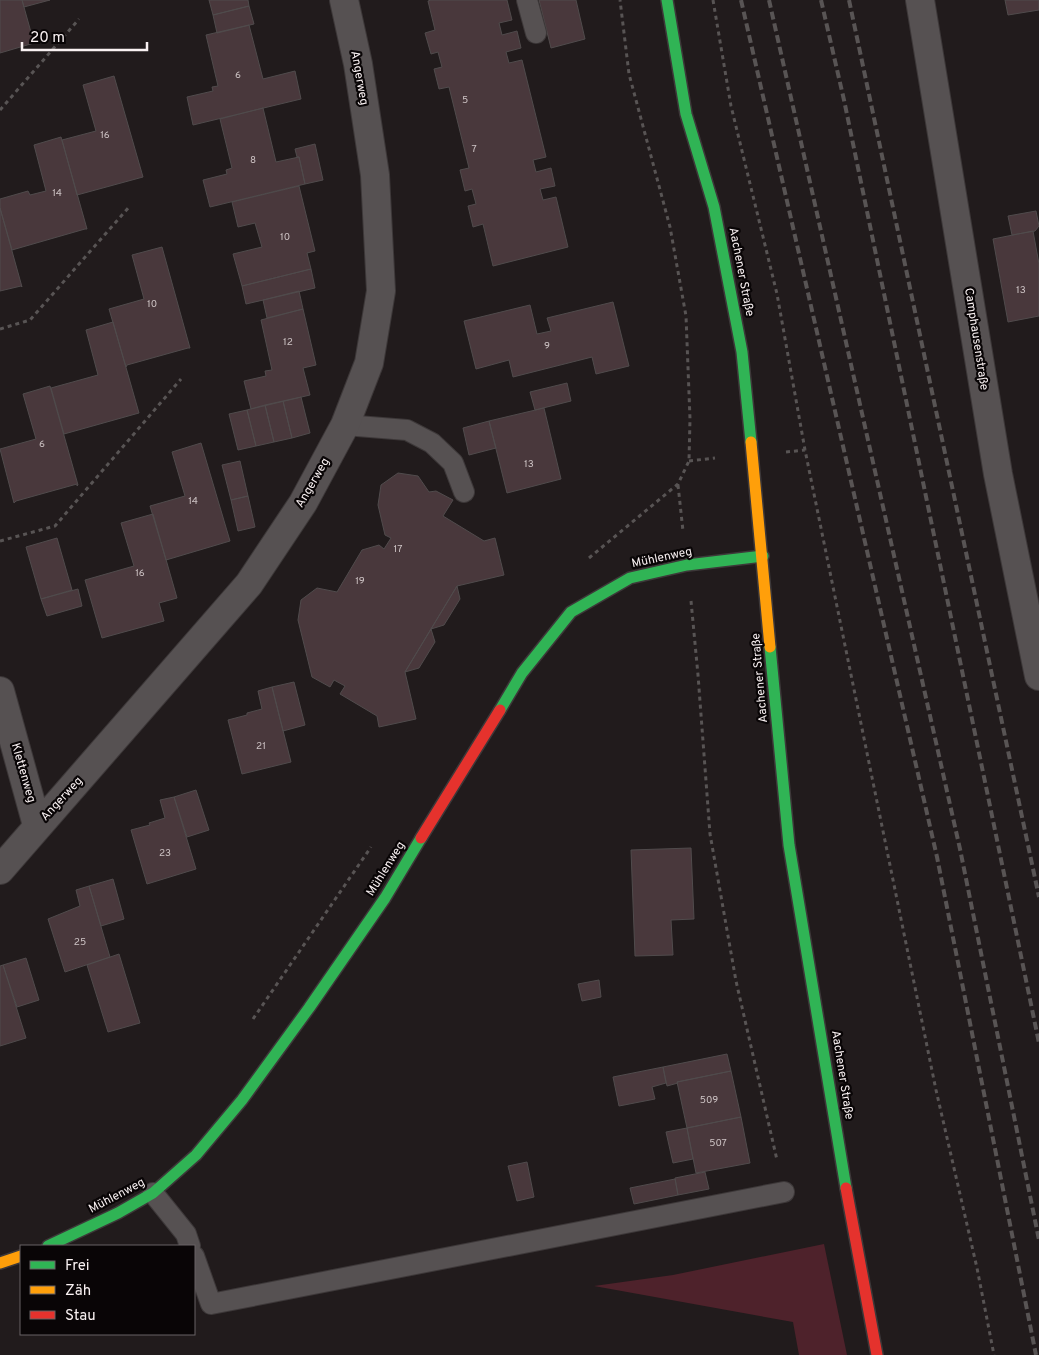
<svg xmlns="http://www.w3.org/2000/svg" width="1039" height="1355" viewBox="0 0 1039 1355" font-family="Overpass,sans-serif">
  <style>
    .green { fill: #4e222b }
    .building { fill: #49383c; stroke: #504b4c }
    .lines { fill: none; stroke-linecap: round; stroke-linejoin: round }
    .lane-casing { stroke: #3d3839; stroke-width: 22 }
    .street-casing { stroke: #3d3839; stroke-width: 30 }
    .fast-casing { stroke: #3d3839; stroke-width: 14 }
    .slow-casing { stroke: #3d3839; stroke-width: 14 }
    .jam-casing { stroke: #3d3839; stroke-width: 14 }
    .path { stroke: #585454; stroke-width: 3; stroke-dasharray: 4 4; stroke-linecap: butt }
    .lane { stroke: #565152; stroke-width: 20 }
    .street { stroke: #565152; stroke-width: 28 }
    .fast { stroke: #30b455; stroke-width: 11 }
    .slow { stroke: #ff9f0a; stroke-width: 11 }
    .jam { stroke: #e5322d; stroke-width: 11 }
    .rail { stroke: #585454; stroke-width: 4; stroke-dasharray: 8 4; stroke-linecap: butt }
    .labels { text-anchor: middle; dominant-baseline: central; stroke-width: 4.5; stroke-linejoin: round; paint-order: stroke }
    .number-label { font-size: 10px; fill: #cdc3c4 }
    .street-label { font-size: 12px; fill: #f9f1f2; stroke: #090506 }
  </style>
  <rect width="100%" height="100%" fill="#211b1c"/>
  <path class="green" d="M824,1244l23,111h-48l-6,-33 -199,-36 79,-11z"/>
  <path class="building" d="M0,0h22l12,43 -34,10z
    M22,0h28l-26,7z
    M209,0h39l1,6 -36,9z
    M431,0h76l5,20 -13,3 3,12 15,-4 4,17 -15,4 3,11 13,-3 24,97 -13,3 3,12 15,-4 4,18 -15,3 3,11 13,-3 12,50 -75,19 -10,-42 -10,3 -5,-21 8,-2 -4,-15 -7,2 -5,-21 9,-2 -20,-81 -10,2 -5,-20 8,-2 -4,-15 -7,2 -6,-21 10,-3 -7,-29z
    M539,0h37l9,39 -34,9z
    M1005,0h34v10l-31,5z
    M249,6l5,18 -37,9 -4,-18z
    M249,25l14,54 32,-8 6,28 -108,26 -6,-28 26,-6 -1,-4 6,-1 -12,-51z
    M114,76l29,101 -66,18 -15,-55 34,-9 -13,-46z
    M263,108l13,54 23,-5 6,27 -95,23 -7,-27 24,-6 -1,-4 6,-2 -12,-49z
    M61,137l26,92h-2l-73,21 -12,-42v-9l28,-8 2,4 16,-4 -12,-46z
    M315,144l8,36 -18,4 -6,-27h-2l-2,-8z
    M299,186l16,65 -8,2 4,16 -69,17 -9,-32 29,-7 -7,-24 -17,4 -6,-25z
    M0,208l22,79 -1,-1 -21,5z
    M1036,211l3,15 -4,5 -23,4 -4,-19z
    M1033,231l6,33v52l-31,6 -15,-83z
    M162,247l28,101h-2l-61,17 -1,2 -17,-58 35,-10 -12,-44z
    M311,269l4,19 -69,16 -4,-18z
    M299,291l4,18 -36,9 -4,-18z
    M613,302l16,64 -33,8 -4,-17 -79,20 -4,-17 -33,9 -12,-48 66,-16 7,29 14,-3 -4,-13z
    M303,309l13,56 -13,3 7,27 -59,14 -7,-28 22,-5 -1,-5 7,-1 -11,-50z
    M113,322l26,91 -75,21 -13,-46 47,-13 -12,-45z
    M567,383l4,18 -36,9 -5,-18z
    M50,386l28,99 -1,1v-2l-61,17 -2,2 -14,-54 36,-10 -13,-45z
    M301,397l9,36 -18,5 -9,-37z
    M283,401l9,37 -18,4 -9,-37z
    M265,405l9,37 -18,4 -9,-36z
    M544,408l17,71 -54,14 -18,-72z
    M247,410l9,36 -18,4 -9,-36z
    M489,421l7,27 -27,7 -6,-27z
    M201,443l29,98 -64,19 -16,-54 35,-10 -13,-44z
    M240,461l8,35 -17,4 -9,-35z
    M398,473l20,3 11,16 7,-1 17,9 -10,16 41,25 11,-3 9,37 -47,11 -52,86 11,47 -37,8 -2,-11 -37,-22 5,-8 -11,-6 -4,7 -18,-10 -14,-57 3,-20 16,-12 20,4 25,-42 17,-5 5,4 7,-11 -6,-3 -7,-30 3,-20z
    M248,496l7,31 -17,4 -7,-31z
    M153,514l24,84 -18,5 5,18 -62,17 -17,-58 49,-14 -13,-43z
    M57,538l15,52 -31,9 -15,-52z
    M457,586l3,13 -16,26 -13,4z
    M78,589l4,17 -35,10 -6,-17z
    M431,629l4,13 -16,26 -14,4z
    M294,682l11,43 -22,6 -11,-44z
    M272,687l19,75 -49,12 -14,-54 19,-5v-2l15,-4 -4,-18z
    M196,790l13,40 -22,7 -13,-40z
    M174,797l22,72 -49,15 -16,-54 19,-5 -1,-2 16,-5 -5,-18z
    M691,848l3,71 -23,1 2,35 -38,1 -4,-106z
    M113,879l11,40 -23,7 -12,-40z
    M89,886l21,71 -45,15 -17,-53 32,-13 -4,-16z
    M119,954l21,69 -32,9 -21,-67z
    M26,958l13,42 -22,7 -14,-42z
    M3,965l23,73 -26,8v-80z
    M599,980l2,17 -19,4 -4,-17z
    M727,1054l4,17 -54,11 1,1 -11,3 -4,-19z
    M663,1067l3,16 -14,4 3,12 -36,7 -6,-29z
    M731,1071l10,46 -54,11 -10,-46z
    M741,1117l9,46 -54,10 -9,-45z
    M687,1128l6,31 -20,4 -7,-31z
    M527,1162l7,35 -17,4 -9,-35z
    M705,1172l4,17 -31,6 -3,-17z
    M675,1179l3,16 -44,9 -4,-16z"/>
  <g class="lines">
    <defs>
      <path id="lane" d="M527,0l9,33
        M345,425l62,5 25,13 21,20 11,29
        M153,1193l33,41 4,12
        M194,1256l17,48 573,-112"/>
      <path id="street" d="M920,0l78,474 41,202
        M0,691l37,134
        M0,870l249,-286 54,-81 42,-78 24,-62 12,-72 -6,-116 -17,-111 -14,-64"/>
      <path id="fast" d="M667,0l19,114 28,93 28,145 9,90
        M770,647l19,198 57,343
        M500,710l22,-37 49,-61 59,-34 57,-13 76,-9
        M48,1246l70,-33 35,-20 43,-38 46,-55 67,-92 76,-110 36,-60"/>
      <path id="slow" d="M751,442l19,205
        M0,1263l21,-7"/>
      <path id="jam" d="M421,838l79,-128
        M846,1188l31,167"/>
    </defs>
    <use href="#lane" class="lane-casing"/>
    <use href="#street" class="street-casing"/>
    <use href="#fast" class="fast-casing"/>
    <use href="#slow" class="slow-casing"/>
    <use href="#jam" class="jam-casing"/>
    <path class="path" d="M713,0l18,106 46,188 28,156 131,640 41,178 17,87
      M0,110l79,-91
      M0,329l30,-9 99,-113
      M786,452l19,-2
      M689,461l26,-3
      M678,485l5,46
      M0,541l55,-15 126,-147
      M589,558l89,-74 11,-23 1,-42 -4,-103 -16,-89 -41,-153 -9,-74
      M691,601l7,74 12,159 26,147 41,179
      M253,1019l118,-172"/>
    <use href="#lane" class="lane"/>
    <use href="#street" class="street"/>
    <use href="#fast" class="fast"/>
    <use href="#slow" class="slow"/>
    <use href="#jam" class="jam"/>
    <path class="rail" d="M741,0l196,857 99,498
      M769,0l191,849 79,391
      M821,0l23,100 195,943
      M849,0l190,897"/>
  </g>
  <g class="labels">
    <g class="number-label">
      <text x="238" y="75">6</text>
      <text x="465" y="100">5</text>
      <text x="105" y="135">16</text>
      <text x="474" y="149">7</text>
      <text x="253" y="160">8</text>
      <text x="57" y="193">14</text>
      <text x="285" y="237">10</text>
      <text x="1021" y="290">13</text>
      <text x="152" y="304">10</text>
      <text x="288" y="342">12</text>
      <text x="547" y="346">9</text>
      <text x="42" y="444">6</text>
      <text x="529" y="464">13</text>
      <text x="193" y="501">14</text>
      <text x="398" y="549">17</text>
      <text x="140" y="573">16</text>
      <text x="360" y="581">19</text>
      <text x="261" y="746">21</text>
      <text x="165" y="853">23</text>
      <text x="80" y="942">25</text>
      <text x="709" y="1100">509</text>
      <text x="718" y="1143">507</text>
    </g>
    <g class="street-label">
      <text transform="translate(359 78) rotate(80)">Angerweg</text>
      <text transform="translate(741 272) rotate(79)">Aachener Straße</text>
      <text transform="translate(976 339) rotate(81)">Camphausenstraße</text>
      <text transform="translate(313 483) rotate(-60)">Angerweg</text>
      <text transform="translate(662 558) rotate(-12)">Mühlenweg</text>
      <text transform="translate(760 678) rotate(-95)">Aachener Straße</text>
      <text transform="translate(23 773) rotate(74)">Klettenweg</text>
      <text transform="translate(62 799) rotate(-47)">Angerweg</text>
      <text transform="translate(386 869) rotate(-58)">Mühlenweg</text>
      <text transform="translate(842 1075) rotate(81)">Aachener Straße</text>
      <text transform="translate(117 1196) rotate(-28)">Mühlenweg</text>
    </g>
  </g>
  <rect x="20" y="1245" width="175" height="90" fill="#090506" stroke="#696364"/>
  <rect x="30" y="1261" width="25" height="8" fill="#30b455" stroke="#696364"/>
  <text x="65" y="1270" font-size="15" fill="#f9f1f2">Frei</text>
  <rect x="30" y="1286" width="25" height="8" fill="#ff9f0a" stroke="#696364"/>
  <text x="65" y="1295" font-size="15" fill="#f9f1f2">Zäh</text>
  <rect x="30" y="1311" width="25" height="8" fill="#e5322d" stroke="#696364"/>
  <text x="65" y="1320" font-size="15" fill="#f9f1f2">Stau</text>
  <path d="M22 42v8h125v-8" fill="none" stroke="#f9f1f2" stroke-width="2.5"/>
  <text x="30" y="42" font-size="15" fill="#f9f1f2" stroke="#090506" stroke-width="4" paint-order="stroke">20 m</text>
</svg>
